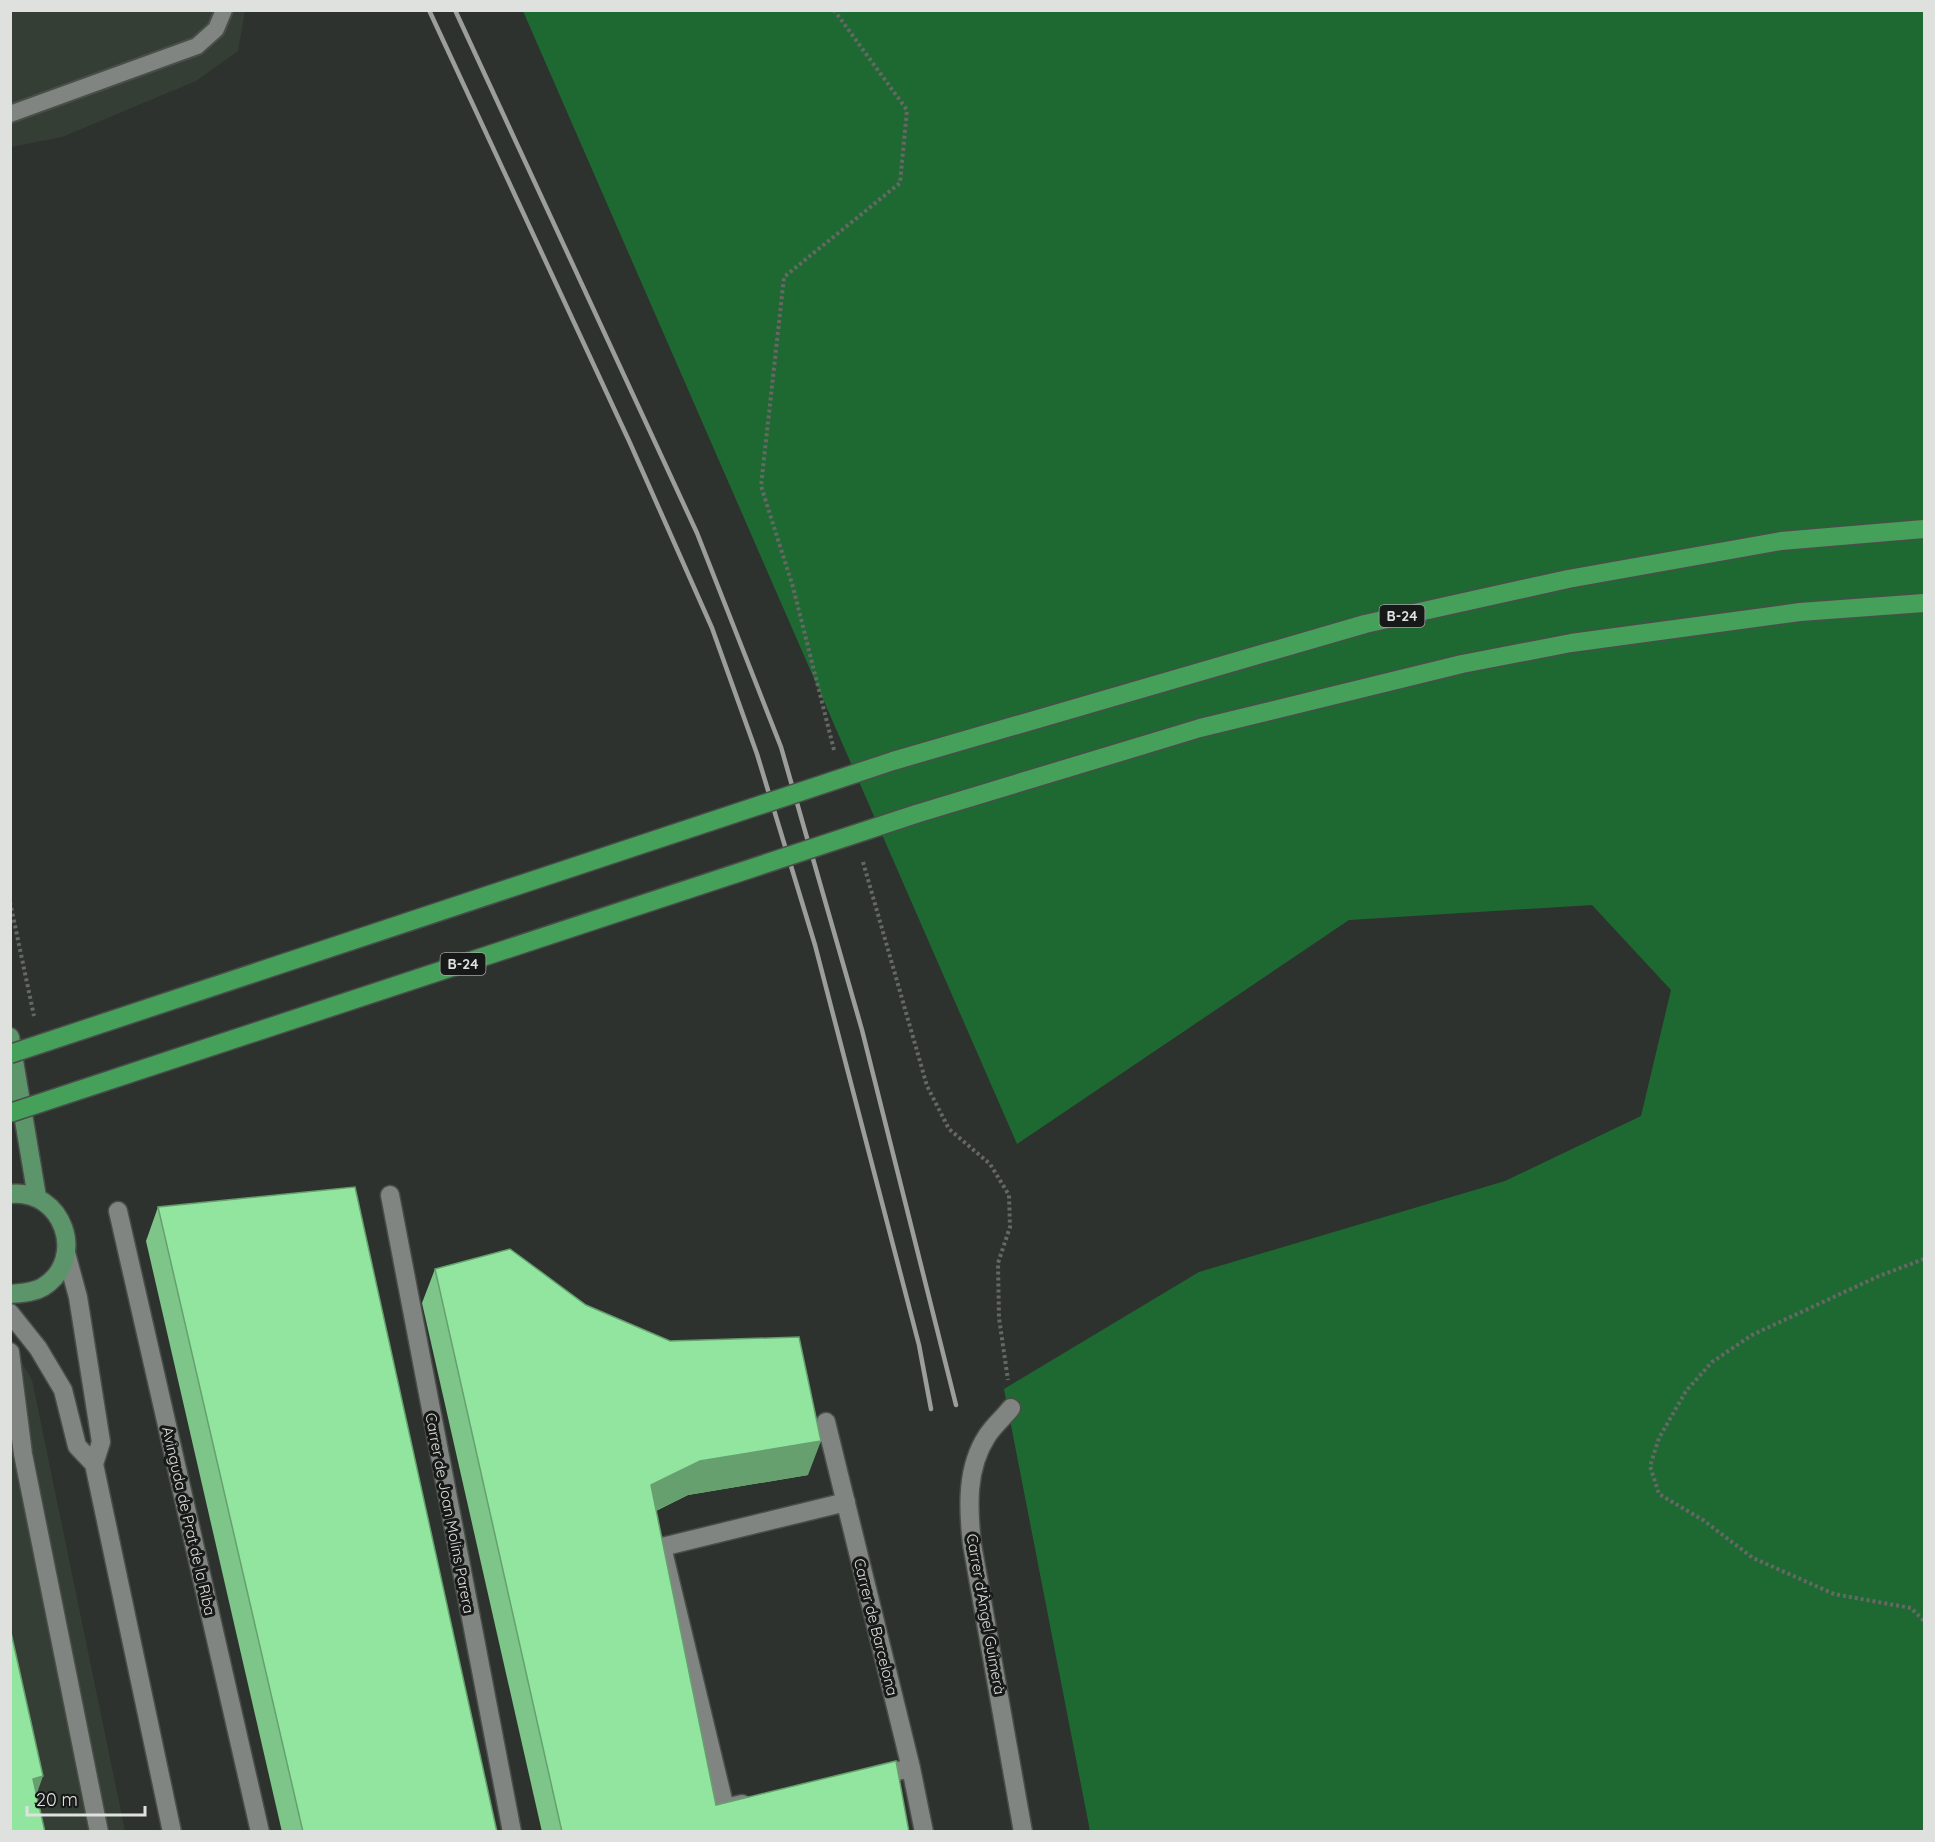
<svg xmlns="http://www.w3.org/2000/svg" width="1935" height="1842" viewBox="0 0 1935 1842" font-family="Quicksand,sans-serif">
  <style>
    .built { fill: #343e35 }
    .green { fill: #1e6932 }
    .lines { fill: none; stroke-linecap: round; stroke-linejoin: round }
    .service-casing { stroke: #4a4e4a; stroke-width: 20 }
    .minor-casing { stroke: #4a4e4a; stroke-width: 21 }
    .secondary-casing { stroke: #4a4e4a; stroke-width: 21 }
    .primary-casing { stroke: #4a4e4a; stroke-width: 21 }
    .motorway-casing { stroke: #4a4e4a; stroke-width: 21 }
    .path { stroke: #656865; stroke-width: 4; stroke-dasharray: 3 3; stroke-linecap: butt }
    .service { stroke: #808581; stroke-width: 16 }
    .minor { stroke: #808581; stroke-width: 18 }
    .secondary { stroke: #808581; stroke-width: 18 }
    .primary { stroke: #5d956a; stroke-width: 18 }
    .motorway { stroke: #45a05a; stroke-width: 18 }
    .rail { stroke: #9c9e9c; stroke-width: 4.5 }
    .motorway-bridge-casing { stroke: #4a4e4a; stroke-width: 21; stroke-linecap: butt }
    .motorway-bridge { stroke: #45a05a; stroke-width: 18 }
    .wall { fill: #7dc589 }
    .shaded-wall { fill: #66a06f }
    .building { fill: #91e59f; stroke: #66a06f; stroke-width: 1.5 }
    .labels { text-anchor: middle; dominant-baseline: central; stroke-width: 6; stroke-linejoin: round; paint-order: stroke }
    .shield { fill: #171918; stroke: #a3a5a3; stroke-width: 1.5 }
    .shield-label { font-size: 14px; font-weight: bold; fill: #dfe1df }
    .street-label { font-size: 15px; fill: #dfe1df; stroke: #171918 }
  </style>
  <rect width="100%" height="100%" fill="#2e322e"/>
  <path class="built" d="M11,11h234l-7,40 -42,30 -134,56 -51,10z
    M10,1342l22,38 93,451h-114z"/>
  <path class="green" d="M523,11h1401v1820h-834l-86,-442 195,-117 306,-91 136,-65 30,-126 -79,-85 -243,15 -332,224z"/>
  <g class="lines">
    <defs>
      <path id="service" d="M10,114l187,-68 19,-17 8,-19"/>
      <path id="minor" d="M390,1195l122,637
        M118,1211l142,621
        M10,1352l13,102 76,378
        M1011,1408c-7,9 -18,18 -24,28 -21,32 -19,72 -15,108l51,288
        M826,1422l85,346 13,64
        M875,1776l36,-8
        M742,1804l-17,4 -63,-261 184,-45"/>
      <path id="secondary" d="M66,1253l12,44 23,145 -7,22 78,368
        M10,1313l28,35 25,42 14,56 17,18"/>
      <path id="primary" d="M10,1037l27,160
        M10,1194c53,-6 78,65 33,93 -10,6 -22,6 -33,7"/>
      <path id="motorway" d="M893,761l472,-137 203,-45 213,-38 143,-12
        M916,814l284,-86 262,-64 109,-21 229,-31 124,-9"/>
    </defs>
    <use href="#service" class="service-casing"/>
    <use href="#minor" class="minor-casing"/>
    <use href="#secondary" class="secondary-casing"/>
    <use href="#primary" class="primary-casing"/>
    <use href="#motorway" class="motorway-casing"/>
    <path class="path" d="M834,750l-41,-163 -32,-101 23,-209 116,-94 7,-73 -73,-100
      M863,862l64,224 22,43 41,35 19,31 1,32 -12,36 1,55 9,62
      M10,902l24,114
      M1924,1259l-45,17 -127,59 -40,27 -26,29 -27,47 -9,28 9,28 44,26 50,38 81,36 77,14 13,13"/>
    <use href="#service" class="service"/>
    <use href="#minor" class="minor"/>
    <use href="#secondary" class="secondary"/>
    <use href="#primary" class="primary"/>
    <use href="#motorway" class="motorway"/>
    <path class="rail" d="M429,10l201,433 82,185 45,126 58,191 104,400 12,64
      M455,10l242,523 84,214 81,283 94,375"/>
    <defs>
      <path id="motorway-bridge" d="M10,1054l883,-293
        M10,1113l906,-299"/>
    </defs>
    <use href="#motorway-bridge" class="motorway-bridge-casing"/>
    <use href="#motorway-bridge" class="motorway-bridge"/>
  </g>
  <path class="wall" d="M158,1207l339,625h-215l-136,-591z
    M435,1269l151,36 222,170 -120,20 -32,16 60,294 193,27h-367l-120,-529z"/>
  <path class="shaded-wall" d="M821,1441l-13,34 -120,20 -50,24 13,-34 49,-24z
    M43,1776l-12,34 2,-31z"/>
  <path class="building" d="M355,1187l142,645h-194l-145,-625z
    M510,1249l76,56 84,36 129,-4 22,104 -121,20 -49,24 65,320 180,-44 13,71h-347l-127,-563z
    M10,1628l33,148 -10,3 12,53h-35z"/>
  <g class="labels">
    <g class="shield">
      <rect x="1379.5" y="605" width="45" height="22" rx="4.5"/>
      <rect x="440.5" y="953" width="45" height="22" rx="4.5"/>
    </g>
    <g class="shield-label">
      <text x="1402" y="616">B-24</text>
      <text x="463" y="964">B-24</text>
    </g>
    <g class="street-label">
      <text transform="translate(450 1513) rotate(79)">Carrer de Joan Molins Parera</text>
      <text transform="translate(189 1521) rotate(77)">Avinguda de Prat de la Riba</text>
      <text transform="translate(986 1614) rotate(80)">Carrer d'Àngel Guimerà</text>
      <text transform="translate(876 1627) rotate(76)">Carrer de Barcelona</text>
    </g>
  </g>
  <rect width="1935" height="1842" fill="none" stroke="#dfe1df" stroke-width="24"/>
  <path d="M27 1806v9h118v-9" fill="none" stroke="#dfe1df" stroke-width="3"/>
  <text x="36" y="1806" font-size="18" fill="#dfe1df" stroke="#171918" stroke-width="4.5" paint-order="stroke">20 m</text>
</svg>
